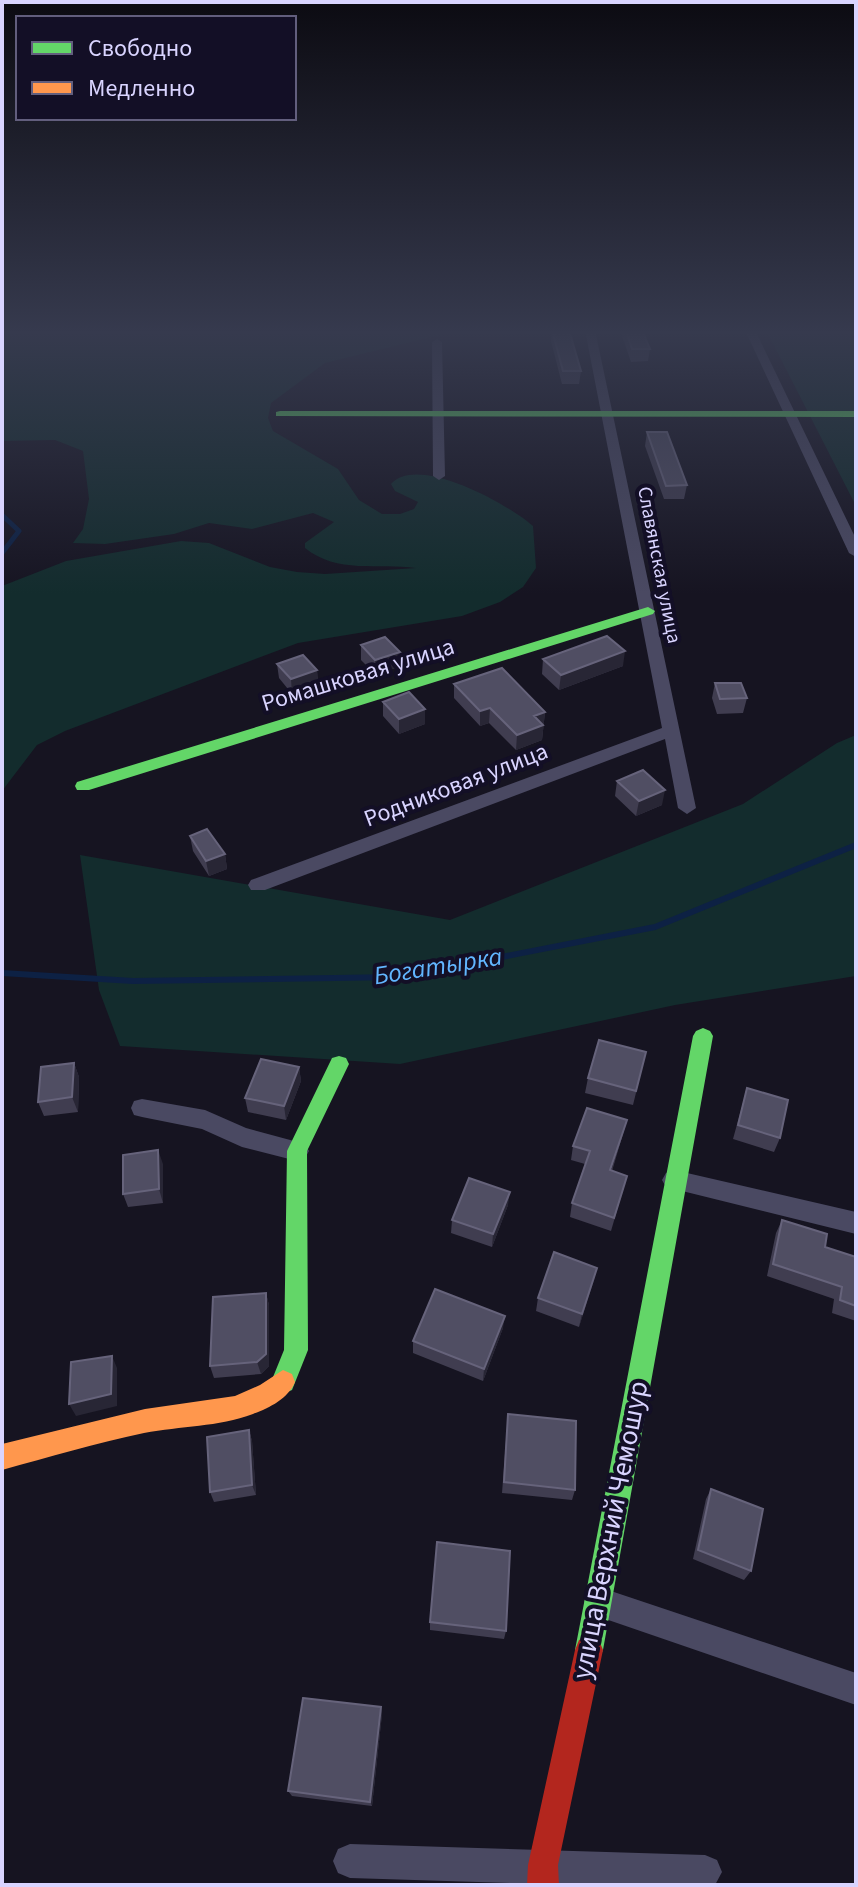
<svg xmlns="http://www.w3.org/2000/svg" width="858" height="1887" viewBox="0 0 858 1887" font-family="'Source Sans 3',sans-serif">
  <style>
    .green { fill: #132c2d }
    .lines { fill: none; stroke-linecap: round; stroke-linejoin: round }
    .stream-far1 { stroke: #0d2144; stroke-width: 5 }
    .stream { stroke: #0d2144; stroke-width: 6 }
    .street { fill: #4a4962; fill-rule: evenodd }
    .fast { fill: #63d668; fill-rule: evenodd }
    .slow { fill: #ff974d; fill-rule: evenodd }
    .jam { fill: #b3261e; fill-rule: evenodd }
    .wall { fill: #403d50 }
    .shaded-wall { fill: #282635 }
    .building { fill: #504e63; stroke: #66637b; stroke-width: 2 }
    .labels { text-anchor: middle; dominant-baseline: central; stroke-width: 8; stroke-linejoin: round; paint-order: stroke }
    .far-street-label { font-size: 20px; fill: #d9d4ff; stroke: #130f26 }
    .street-label { font-size: 24px; fill: #d9d4ff; stroke: #130f26 }
    .water-label { font-size: 26px; font-style: italic; fill: #62b6ff; stroke: #130f26 }
    .near-street-label { font-size: 28px; fill: #d9d4ff; stroke: #130f26 }
  </style>
  <rect width="100%" height="100%" fill="#161421"/>
  <path class="green" d="M2,330h458l-135,33 -54,40 -3,15 5,13 65,38 21,31 23,14h18l14,-5 4,-7 -23,-11 -4,-7c26,-31 119,21 142,42l3,42 -13,19 -23,15 -38,14 -164,27 -233,88 -28,14 -35,46v-205l64,-25 115,-20 28,2 61,24 27,5 28,2 91,-6c-38,-5 -79,6 -111,-20v-5l29,-21 -21,-9 -61,16 -43,-6 -35,11 -69,10 -32,-1 10,-14 6,-30 -6,-48 -28,-11 -53,1z
    M766,330h90v176z
    M856,735v241l-181,29 -275,59 -280,-18 -21,-56 -19,-135 370,65 293,-116 94,-61z"/>
  <g class="lines">
    <path class="stream-far1" d="M2,515l17,16 -17,22"/>
    <path class="stream" d="M2,973l131,8 266,-4 256,-50 201,-82"/>
    <path class="street" d="M585,330h10l101,478 -9,6 -9,-6 -13,-69 -400,151h-14l-3,-5 3,-5 411,-152z
      M745,330h10l101,209v18l-7,-4z
      M437,339l5,3 3,134 -6,4 -6,-4 -1,-134z
      M142,1099l63,11 41,18 59,16 4,7 -4,7 -8,3 -55,-14 -40,-18 -60,-12 -8,-2 -3,-7 3,-7z
      M674,1170l182,42v22l-190,-47 -4,-7 4,-7z
      M599,1587l257,86v32l-268,-92 -4,-11 4,-11z
      M350,1844l355,11 12,5 5,12 -7,13h-143l-222,-7 -12,-5 -5,-12 5,-12z"/>
    <path class="fast" d="M280,411h576v6l-580,-1v-4z
      M648,607l7,4 -2,3 -564,176h-12l-2,-4 2,-4z
      M703,1028l7,3 3,5 -110,614 -4,10 -10,4 -10,-4 -4,-10 118,-614 3,-5z
      M339,1056l7,2 3,6 -42,87 1,199 -16,40 -9,4 -9,-4 -3,-8 13,-32 3,-199 45,-93z"/>
    <path class="slow" d="M283,1370l9,4 3,8c-7,17 -26,26 -42,32 -35,13 -72,12 -109,19 -48,10 -95,24 -142,37v-26l143,-35 90,-13 25,-11z"/>
    <path class="jam" d="M589,1636l10,4 4,10 -45,215 1,20h-32l1,-20 47,-215 4,-10z"/>
  </g>
  <path class="wall" d="M552,330h17l12,41 -2,13h-17l-11,-43z
    M620,330h22l8,19 -2,12 -17,1z
    M647,432l40,53 -3,14h-20l-19,-53z
    M361,645l40,21 -25,9 -15,-15z
    M543,659l80,7 -64,24 -17,-16z
    M277,664l40,6 1,15 -26,9 -13,-16z
    M715,683l32,15 -4,15 -26,1 -5,-16z
    M454,684l91,28 -3,28 -26,10 -27,-27 -9,3 -26,-28z
    M383,702l42,22 -26,10 -16,-18z
    M617,781l45,24 -26,11 -21,-20z
    M190,836l35,18 2,15 -18,7 -16,-25z
    M646,1052l-13,53 -48,-12 3,-15z
    M74,1063l5,14 -1,35 -34,4 -6,-14z
    M299,1067l2,14 -15,39 -38,-8 -3,-14z
    M747,1088l33,50 -6,14 -41,-13z
    M627,1120l-15,51 15,5 -16,55 -41,-14 2,-14 13,-39 -14,-4 2,-14z
    M163,1164v39l-35,4 -5,-13z
    M508,1205l-16,42 -41,-14 1,-13z
    M782,1220l43,27 31,10v64l-24,-8 2,-14 -67,-23 9,-43z
    M597,1268l-18,59 -43,-16 2,-13z
    M266,1293l3,12v61l-8,8 -47,4 -4,-12z
    M503,1328l-20,53 -70,-28v-12z
    M508,1414l67,76 -3,10 -70,-7z
    M249,1430l3,11 4,54 -42,7 -4,-10z
    M711,1489l40,82 -7,9 -51,-21 13,-60z
    M430,1622l76,9 -2,8 -74,-9z
    M381,1707l1,7 -10,92 -80,-10 -4,-5z"/>
  <path class="shaded-wall" d="M625,651l-2,15 -64,24 2,-15z
    M400,652l1,14 -25,9 -1,-15z
    M317,670l1,15 -26,9 -1,-15z
    M490,708l-1,15 -9,3v-15z
    M425,709v15l-26,10v-15z
    M545,712l-3,28 -26,10 1,-15 17,-19z
    M665,790l-3,15 -26,11 3,-15z
    M225,854l2,15 -18,7 -3,-15z
    M74,1063l5,14 -1,35 -6,-15z
    M299,1067l2,14 -15,39 -2,-14z
    M627,1120l-4,14 -16,50 3,-14z
    M158,1150l5,14v39l-4,-14z
    M510,1192l-2,13 -16,42 1,-13z
    M597,1268l-3,12 -15,47 3,-13z
    M266,1293l3,12v61l-8,8 -4,-12z
    M505,1316l-2,12 -20,53 1,-12z
    M112,1356l5,12v38l-41,10 -7,-12z
    M249,1430l3,11 4,54 -4,-10z
    M381,1707l1,7 -10,92 -2,-4z"/>
  <path class="building" d="M552,330h17l12,41h-18z
    M626,330h16l8,19h-18z
    M647,432h20l20,53 -21,1z
    M607,636l18,15 -64,24 -18,-16z
    M385,637l15,15 -25,8 -14,-15z
    M303,655l14,15 -26,9 -14,-15z
    M502,668l43,44 -11,4 9,9 -26,10 -27,-27 -10,3 -26,-27z
    M715,683h26l6,15 -27,1z
    M409,692l16,17 -26,10 -16,-17z
    M643,770l22,20 -26,11 -22,-20z
    M207,829l18,25 -19,7 -16,-25z
    M599,1040l47,12 -10,39 -48,-13z
    M261,1059l38,8 -15,39 -39,-8z
    M74,1063l-2,34 -34,5 3,-35z
    M747,1088l41,12 -8,38 -42,-13z
    M587,1108l40,12 -17,50 17,6 -13,42 -42,-15 18,-52 -17,-5z
    M158,1150l1,39 -36,5v-39z
    M469,1178l41,14 -17,42 -41,-14z
    M782,1220l45,14 -2,13 31,10v49l-16,-6 2,-13 -69,-23z
    M554,1252l43,16 -15,46 -44,-16z
    M435,1289l70,27 -21,53 -71,-28z
    M266,1293v61l-9,8 -47,4 3,-69z
    M112,1356l-1,38 -42,10 2,-42z
    M508,1414l68,7 -1,69 -71,-8z
    M249,1430l3,55 -42,7 -3,-55z
    M711,1489l52,20 -12,62 -53,-21z
    M437,1542l73,9 -4,80 -76,-9z
    M303,1698l78,9 -11,95 -82,-11z"/>
  <linearGradient id="sky" x2="0" y2="1"><stop stop-color="#0c0b12"/><stop offset="0.56" stop-color="#363a4e"/><stop offset="1" stop-color="#363a4e" stop-opacity="0"/></linearGradient>
  <rect width="858" height="594" fill="url(#sky)"/>
  <g class="labels">
    <g class="far-street-label">
      <text transform="translate(659 565) rotate(79)">Славянская улица</text>
    </g>
    <g class="street-label">
      <text transform="translate(358 675) rotate(-17)">Ромашковая улица</text>
      <text transform="translate(456 785) rotate(-21)">Родниковая улица</text>
    </g>
    <g class="water-label">
      <text transform="translate(438 966) rotate(-9)">Богатырка</text>
    </g>
    <g class="near-street-label">
      <text transform="translate(610 1530) rotate(-79)">улица Верхний Чемошур</text>
    </g>
  </g>
  <rect width="858" height="1887" fill="none" stroke="#d9d4ff" stroke-width="8"/>
  <rect x="16" y="16" width="280" height="104" fill="#130f26" stroke="#625e7d" stroke-width="2"/>
  <rect x="32" y="42" width="40" height="12" fill="#63d668" stroke="#625e7d" stroke-width="2"/>
  <text x="88" y="56" font-size="24" fill="#d9d4ff">Свободно</text>
  <rect x="32" y="82" width="40" height="12" fill="#ff974d" stroke="#625e7d" stroke-width="2"/>
  <text x="88" y="96" font-size="24" fill="#d9d4ff">Медленно</text>
</svg>
